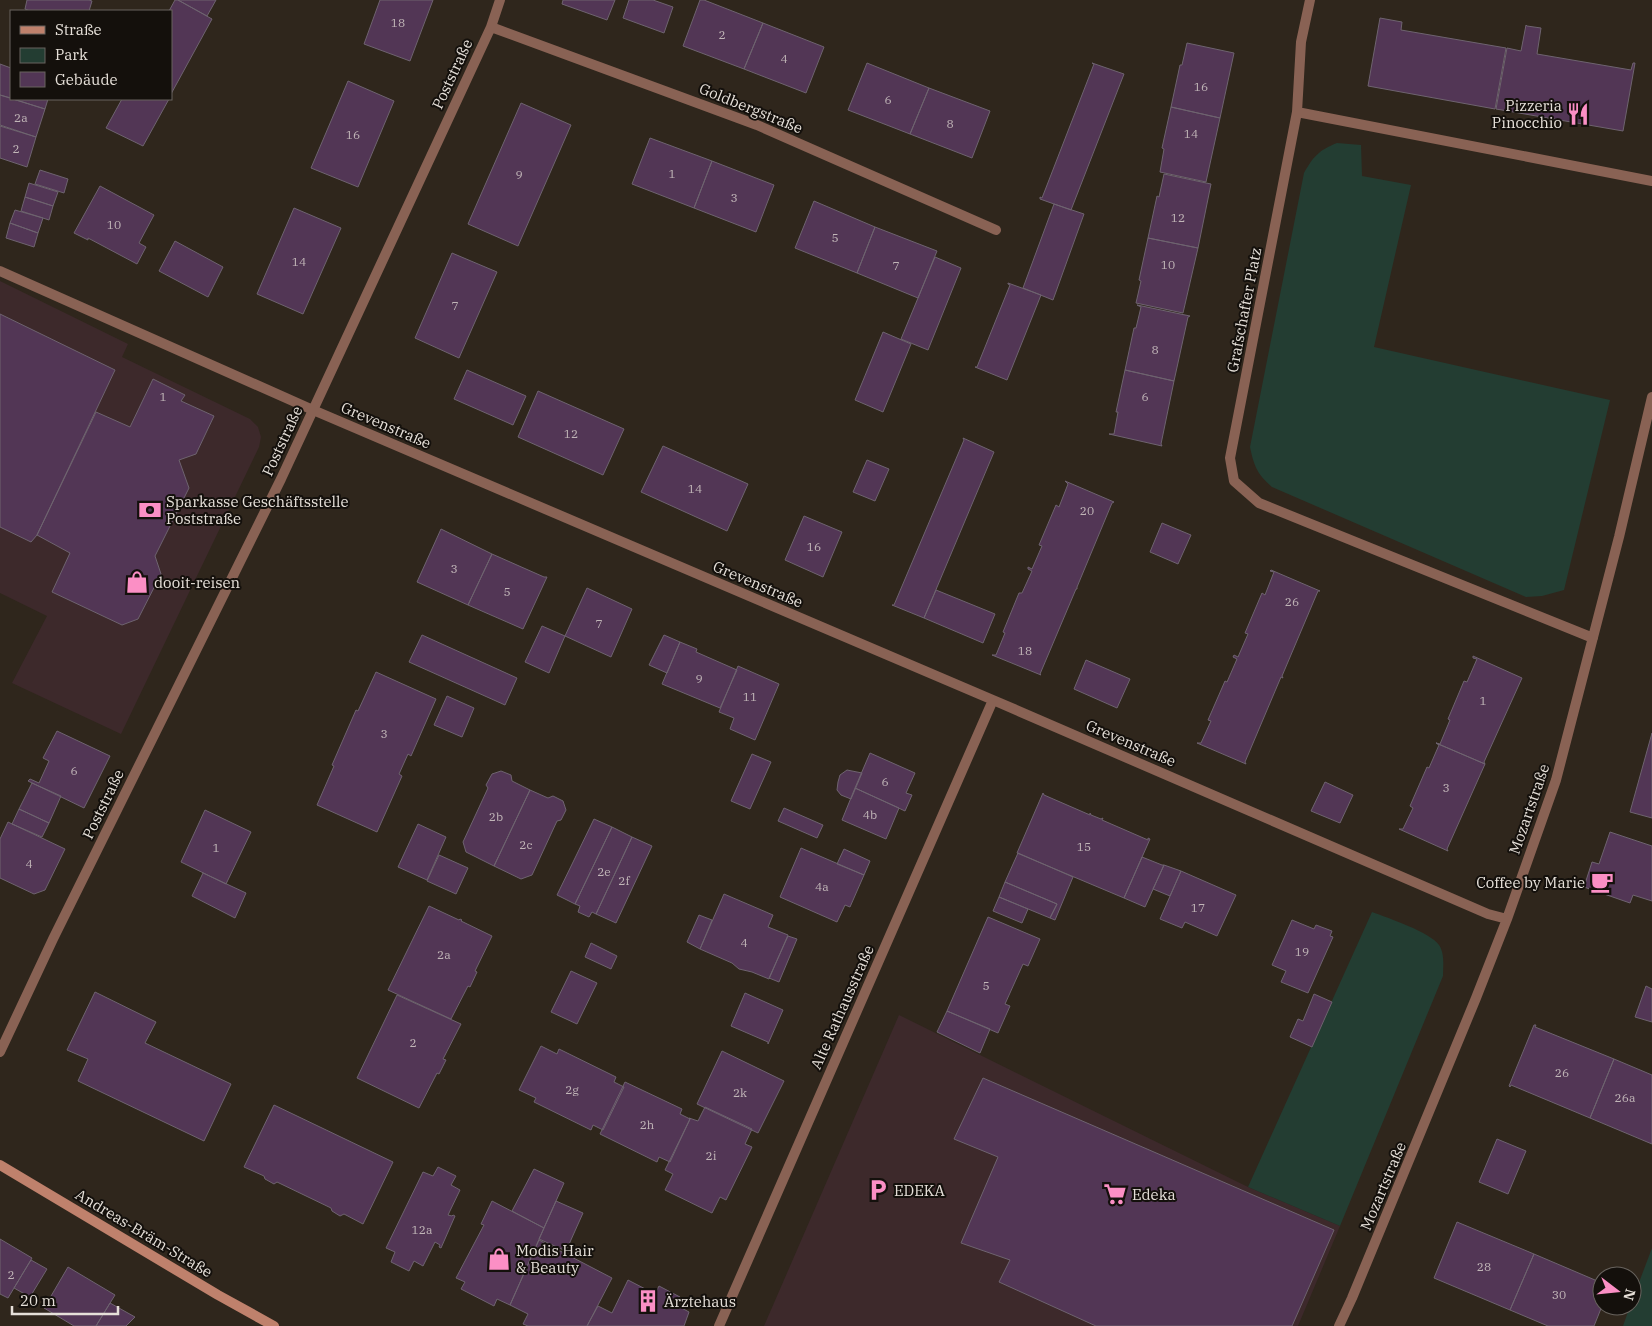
<svg xmlns="http://www.w3.org/2000/svg" width="1652" height="1326" viewBox="0 0 1652 1326" font-family="'IBM Plex Serif',serif">
  <style>
    .commercial { fill: #3d292b }
    .green { fill: #233d32 }
    .building { fill: #523655; stroke: #6e636f }
    .lines { fill: none; stroke-linecap: round; stroke-linejoin: round }
    .minor { stroke: #896254; stroke-width: 10 }
    .secondary { stroke: #bf816c; stroke-width: 10 }
    .labels { text-anchor: middle; dominant-baseline: central; stroke-width: 4; stroke-linejoin: round; paint-order: stroke }
    .number-label { font-size: 12px; fill: #c1b6b8 }
    .street-label { font-size: 15px; fill: #e6e0d9; stroke: #14100c }
    .poi-label { font-size: 15px; fill: #e6e0d9; stroke: #14100c; text-anchor: start }
  </style>
  <rect width="100%" height="100%" fill="#2f261c"/>
  <path class="commercial" d="M0,281l128,63 -6,13 128,62 8,8 3,10 -2,10 -138,287 -109,-51 35,-67 -47,-23z
    M899,1015l349,172 92,39 -42,100h-534z"/>
  <path class="green" d="M1337,143l24,2 1,31 49,9 -37,162 236,53 -46,190 -22,6 -16,1 -254,-110c-15,-13 -18,-21 -22,-40l54,-274c9,-16 15,-23 33,-30z
    M1372,912c16,6 58,20 67,33 6,9 4,21 4,31l-103,250 -92,-39z
    M1652,1248v78h-29l7,-20h2v-5z"/>
  <path class="building" d="M27,0h62l3,1 -3,10h-59l-5,-2z
    M175,0h3l34,19 -41,75v-83h-2z
    M178,0h38l-9,16z
    M380,0h53l-23,61 -46,-17z
    M563,0h52l-8,20 -45,-16z
    M629,0h24l20,7 -9,26 -41,-15z
    M700,0h4l59,23 -19,46 -61,-23z
    M1380,18l22,4 -1,8 105,18 -11,61 -127,-23z
    M763,23l61,24 -18,46 -62,-24z
    M1526,25l1,1 14,2 -4,26 94,16 2,-7h2l-12,68 -127,-22 11,-61 14,3z
    M1187,43l47,10 -14,65 -49,-11 9,-42h2z
    M867,63l62,25 -19,46 -62,-24z
    M1092,63l32,11 -53,136 -31,-11v-2l2,1 52,-134z
    M0,64l11,4v30l-11,-3z
    M348,81l46,20 -36,86 -47,-19z
    M929,88l61,23 -18,47 -62,-24z
    M0,95l45,14 -9,28 -36,-12z
    M13,99h35l-3,10z
    M122,99h47l-26,47 -37,-18z
    M521,103l50,22 -53,121 -50,-22z
    M1171,107l49,11 -14,64 -46,-10 4,-23 -2,-1z
    M0,126l36,11 -9,30 -27,-9z
    M650,138l62,23 -18,47 -62,-24z
    M712,161l62,24 -18,47 -62,-24z
    M40,170l28,9 -4,14 -29,-9z
    M1164,174l47,10 -13,64 -50,-10 9,-42 2,1z
    M29,183l29,9 -5,14 -28,-9z
    M100,186l54,29 -15,28 7,4 -9,17 -49,-26v2l-14,-7z
    M25,197l28,9 -4,14 -28,-9z
    M814,201l61,26 -18,46 -62,-25z
    M1054,204l30,10 -31,86 -30,-12z
    M294,208l47,20 -38,86 -46,-20z
    M15,210l28,8 -5,15 -28,-10z
    M10,223l28,10 -4,14 -28,-9z
    M875,227l62,24 -19,47 -61,-25z
    M1148,238l50,10 -15,65 -47,-10 5,-22 -2,-1z
    M175,241l48,26 -15,30 -49,-26z
    M452,253l45,19 -38,86 -44,-20z
    M935,257l26,11 -33,82 -27,-11z
    M1008,283l33,12 -34,85 -32,-13h2l33,-82 -2,-1z
    M1137,305l53,11 -2,1 -14,64 -49,-11 9,-42h2l5,-21z
    M0,314l115,56 -78,165 -6,7 -31,-15z
    M883,332l28,12 -28,68 -28,-12z
    M467,370l59,26 -13,29 -59,-26z
    M1125,370l49,11 -13,63 1,2 -53,-12h5l4,-22h-2z
    M153,379l32,16 -4,6 33,15 -18,38 -17,6 10,28 -34,68 6,18 -23,45 -16,6 -70,-33 18,-39 -33,-18 59,-123 34,15z
    M538,391l86,38 -21,46 -85,-38z
    M963,438l31,14 -70,166 -32,-13h2l70,-165z
    M663,446l85,38 -21,47 -86,-39z
    M867,460l22,9 -14,32 -22,-9z
    M1065,481l49,21 -2,1 -35,84v2h-1l-36,85 1,1 -49,-20h4l9,-22 -2,-1 16,-39h3l10,-22 -4,-2v-2l4,2 10,-23 -3,-1 17,-40 3,2 9,-23z
    M804,516l38,16 -19,45 -38,-17z
    M1162,523l29,12 -13,29 -28,-12z
    M441,529l51,25 -24,51 -51,-23z
    M492,554l52,23h3l-24,52 -55,-24z
    M1271,570l49,21h-2l-36,85 1,2 -2,-1 -36,85 1,2 -49,-21h4l10,-22 -3,-1 17,-39 2,1 10,-23 -4,-2 1,-2 4,2 10,-23 -3,-1 17,-40 3,2 9,-23 -4,-1z
    M587,588l45,21 -21,48 -46,-21z
    M936,590l59,24 -12,29 -59,-25z
    M542,626l23,10 -16,37 -24,-11z
    M422,635l95,43 -12,27 -96,-43z
    M664,635l16,7 -13,31 -18,-8z
    M680,642l17,7 -1,3 41,18 -17,38 -58,-24z
    M1473,656l49,22 -38,84 1,2 -49,-21 4,1 10,-24 -2,-1 16,-38 3,1 10,-23 -4,-1z
    M1086,660l44,19 -13,29 -43,-19z
    M738,666l41,18 -24,56 -25,-11 4,-11 -15,-6z
    M376,672l60,27 -25,57 -3,-2 -9,20 3,2 -25,56 -60,-27 17,-39 -2,-1 24,-55 2,1z
    M447,696l27,12 -12,29 -28,-12z
    M57,731l53,25 -26,52 -56,-27 2,-2 9,4 10,-22 -6,-3z
    M1652,733v85l-22,-6z
    M1436,743l49,21 -38,85 1,2 -49,-22h4l10,-21 -3,-2 17,-39 2,1 10,-23z
    M870,753l45,20 -9,20 6,2 -7,16 -50,-23z
    M752,754l19,8 -21,47 -19,-8z
    M847,770l15,3 -11,26 -10,-4 -4,-5 1,-8 2,-7z
    M501,771l10,4 1,6 18,9 -36,76 -28,-14 -3,-10 25,-54 -2,-3 6,-11z
    M1325,782l28,13 -13,28 -29,-12z
    M32,783l29,13 -12,27 -30,-14z
    M855,788l44,20 -13,31 -44,-19z
    M530,790l18,8 5,-2 10,5 3,9 -5,10 -4,1 -25,54 -11,4 -27,-13z
    M1043,793l1,2 46,20v-2l1,2 10,4 2,-1 -1,2 46,20v-2l2,1 -26,59 -107,-45z
    M784,808l39,17 -6,13 -39,-17z
    M19,809l30,14 -7,14 -30,-13z
    M205,810l46,22 -25,52 -45,-22z
    M594,819l18,8 -37,77 -18,-9z
    M8,822l57,27 -20,41 -11,4 -34,-16v-39z
    M418,824l28,13 -19,43 -29,-13z
    M612,827l20,10 -36,77 -4,-2 -3,5 -11,-5 2,-6 -5,-2z
    M1610,832l42,14v55l-19,-6 -3,8 -46,-16 8,-25 7,2z
    M632,837l20,9 -36,77 -20,-9z
    M801,848l63,27 -14,32 -5,-2 -8,17 -57,-25z
    M844,849l26,12 -6,14 -27,-11z
    M1018,853l55,24 -18,43 -5,-2 7,-14 -52,-22z
    M439,855l29,13 -12,26 -29,-13z
    M1142,857l20,8h2l-19,42 -21,-9z
    M1164,865l17,6 -11,25 -17,-7z
    M1181,871l55,24 -19,41 -32,-14 -3,6 -22,-9z
    M203,873l43,20 -11,25 -43,-22z
    M1005,882l52,22 -7,14 -51,-21z
    M724,894l49,21 -5,12 20,8 -19,44 -17,-7 -13,-3 -7,-6 -32,-14z
    M999,897l29,12 -6,14 -29,-12z
    M429,906l30,14 1,-1 2,1 -1,1 31,15 -17,35 2,1 -7,15 -2,-1 -17,33 -63,-29z
    M699,915l13,5 -12,29 -13,-7z
    M988,917l52,22 -12,27 -5,-2 -18,40 5,2 -12,27 -51,-22z
    M1292,920l22,9 2,-4 16,6 -2,5 3,1 -25,56 -27,-11 5,-11 -14,-6z
    M788,936l9,3 -18,43 -10,-4z
    M591,943l26,13 -6,13 -26,-12z
    M571,971l26,12 -20,41 -26,-12z
    M1646,986l6,3v33l-17,-5z
    M95,992l61,30 -11,21 86,41 -27,57 -126,-60 10,-22 -21,-9z
    M745,993l38,17 -15,34v-2l-37,-16z
    M1314,994l18,8 -20,45 -22,-10 8,-18 5,2z
    M397,995l64,29 -18,35 3,1 -7,14 -2,-1 -18,35 -62,-30z
    M947,1011l43,18 -10,24 -43,-21z
    M1534,1025h2l-1,2 79,32 -24,59 -79,-33 -1,2 -1,-1z
    M541,1046l16,8 2,-5 57,28 -2,5 10,5 -21,43 -10,-5 -2,5 -57,-28 2,-4 -17,-8z
    M722,1051l62,30 -26,52 -61,-29z
    M1614,1059l38,16v69l-62,-26z
    M983,1078l351,152 -42,96h-196l-97,-44 11,-22 -49,-17 37,-86 -44,-18z
    M625,1082l57,27 -2,5 10,5 -20,43 -11,-5 -2,5 -57,-28z
    M274,1105l119,57 -30,62 -19,-10 -4,2 -8,-5 -1,-3 -54,-26 -3,2 -9,-5 -1,-3 -20,-9z
    M705,1107l47,22 -7,15 7,3 -26,53 -6,-3 -8,16 -47,-23 8,-16 -8,-4 25,-51 -1,-1 9,3z
    M1497,1139l29,12 -18,43 -29,-12z
    M438,1167l18,9 -5,9 9,5 -12,25 4,1 1,-1 2,1 -14,32 -2,-1 1,-2 -5,-3 -12,24 -9,-5 -5,10 -18,-9 4,-10 -9,-4 37,-76 10,4z
    M534,1169l30,14 -20,45 -32,-17z
    M492,1201l52,27 -34,77 -13,-6 -3,7 -33,-17 4,-7 -9,-4 28,-53 -3,-1z
    M556,1201l27,12 -17,38 -27,-12z
    M1457,1222l77,32 -24,56 -76,-32z
    M0,1239l32,19 -24,40 -8,-4z
    M539,1240l73,38 -25,48h-59l-5,-2 5,-10 -18,-9z
    M1534,1254l68,29v23l-8,20h-46l-38,-16z
    M31,1260l16,9 -17,28 -16,-9z
    M68,1267l47,28 -19,31h-22l-30,-18z
    M628,1280l27,14 4,-8 21,11 -4,8 13,7 -5,14h-97l11,-20 14,7z
    M110,1303l25,14 -9,9h-30z"/>
  <g class="lines">
    <path class="minor" d="M1310,0l-9,42 -4,70 -67,346 4,23 25,22 334,135
      M491,27l266,98 239,105
      M1297,112l355,69
      M0,271l313,139 680,290 495,214 19,5
      M0,1052l53,-113 228,-460 210,-452 9,-27
      M719,1326l274,-626
      M1339,1326l13,-28 124,-300 31,-79 49,-139 63,-243 33,-140"/>
    <path class="secondary" d="M0,1165l218,130 56,31"/>
  </g>
  <defs>
    <symbol id="restaurant-bare" viewBox="-9 -9 18 18"><path d="M-5-6h1v4h1v-4h1v4h1v-4h1v5L-1.5 .5V6h-2V.5L-5-1ZM5-6V6H3V1.5H1.5Q1.5-4 5-6Z" fill="#fb8fc5" stroke="#14100c" stroke-width="2.5" paint-order="stroke"/></symbol>
    <symbol id="bank-bare" viewBox="-9 -9 18 18"><path d="M-6-4H6V4H-6ZM0-2.3a2.3 2.3 0 1 0 0 4.6a2.3 2.3 0 1 0 0-4.6Z" fill="#fb8fc5" stroke="#14100c" stroke-width="2.5" paint-order="stroke"/></symbol>
    <symbol id="shop-bare" viewBox="-9 -9 18 18"><path d="M-5-2.5h2.3a2.7 3.5 0 0 1 5.4 0H5L5.5 6h-11ZM-1.5-2.5h3a1.5 2.3 0 0 0-3 0Z" fill="#fb8fc5" stroke="#14100c" stroke-width="2.5" paint-order="stroke"/></symbol>
    <symbol id="cafe-bare" viewBox="-9 -9 18 18"><path d="M-5.5-4.5H6V0H3Q3 3.5 0 3.5H-2.5Q-5.5 3.5-5.5 0ZM3-3.2v2h1.7v-2ZM-6 4.5H4V6H-6Z" fill="#fb8fc5" stroke="#14100c" stroke-width="2.5" paint-order="stroke"/></symbol>
    <symbol id="parking-bare" viewBox="-9 -9 18 18"><path d="M-3.5-5.5H1a3.5 3.5 0 0 1 0 7H-1V5.5H-3.5ZM-1-3.4V-.6H.8a1.4 1.4 0 0 0 0-2.8Z" fill="#fb8fc5" stroke="#14100c" stroke-width="2.5" paint-order="stroke"/></symbol>
    <symbol id="supermarket-bare" viewBox="-9 -9 18 18"><path d="M-6-5.5h2.5l.6 2H6L4.5 2H-2.5L-4.4-4H-6ZM-1.5 3.2a1.3 1.3 0 1 0 .1 0ZM3 3.2a1.3 1.3 0 1 0 .1 0Z" fill="#fb8fc5" stroke="#14100c" stroke-width="2.5" paint-order="stroke"/></symbol>
    <symbol id="building-bare" viewBox="-9 -9 18 18"><path d="M-4-6H4V6H1V3H-1V6H-4ZM-2.5-4.3h1.7v1.8h-1.7ZM.8-4.3h1.7v1.8H.8ZM-2.5-1h1.7V.8h-1.7ZM.8-1h1.7V.8H.8Z" fill="#fb8fc5" stroke="#14100c" stroke-width="2.5" paint-order="stroke"/></symbol>
  </defs>
  <g fill-rule="evenodd">
    <use href="#restaurant-bare" x="1562" y="98" width="32" height="32"/>
    <use href="#bank-bare" x="134" y="494" width="32" height="32"/>
    <use href="#shop-bare" x="121" y="566" width="32" height="32"/>
    <use href="#cafe-bare" x="1586" y="866" width="32" height="32"/>
    <use href="#parking-bare" x="862" y="1174" width="32" height="32"/>
    <use href="#supermarket-bare" x="1099" y="1178" width="32" height="32"/>
    <use href="#shop-bare" x="483" y="1243" width="32" height="32"/>
    <use href="#building-bare" x="632" y="1285" width="32" height="32"/>
  </g>
  <g class="labels">
    <g class="number-label">
      <text x="398" y="22">18</text>
      <text x="722" y="34">2</text>
      <text x="784" y="58">4</text>
      <text x="1201" y="86">16</text>
      <text x="888" y="99">6</text>
      <text x="21" y="117">2a</text>
      <text x="950" y="123">8</text>
      <text x="1191" y="133">14</text>
      <text x="353" y="134">16</text>
      <text x="16" y="148">2</text>
      <text x="672" y="173">1</text>
      <text x="519" y="174">9</text>
      <text x="734" y="197">3</text>
      <text x="1178" y="217">12</text>
      <text x="114" y="224">10</text>
      <text x="835" y="237">5</text>
      <text x="299" y="261">14</text>
      <text x="1168" y="264">10</text>
      <text x="896" y="265">7</text>
      <text x="455" y="305">7</text>
      <text x="1155" y="349">8</text>
      <text x="163" y="396">1</text>
      <text x="1145" y="396">6</text>
      <text x="571" y="433">12</text>
      <text x="695" y="488">14</text>
      <text x="1087" y="510">20</text>
      <text x="814" y="546">16</text>
      <text x="454" y="568">3</text>
      <text x="507" y="591">5</text>
      <text x="1292" y="601">26</text>
      <text x="599" y="623">7</text>
      <text x="1025" y="650">18</text>
      <text x="699" y="678">9</text>
      <text x="750" y="696">11</text>
      <text x="1483" y="700">1</text>
      <text x="384" y="733">3</text>
      <text x="74" y="770">6</text>
      <text x="885" y="781">6</text>
      <text x="1446" y="787">3</text>
      <text x="870" y="814">4b</text>
      <text x="496" y="816">2b</text>
      <text x="526" y="844">2c</text>
      <text x="1084" y="846">15</text>
      <text x="216" y="847">1</text>
      <text x="29" y="863">4</text>
      <text x="604" y="871">2e</text>
      <text x="624" y="880">2f</text>
      <text x="822" y="886">4a</text>
      <text x="1198" y="907">17</text>
      <text x="744" y="942">4</text>
      <text x="1302" y="951">19</text>
      <text x="444" y="954">2a</text>
      <text x="986" y="985">5</text>
      <text x="413" y="1042">2</text>
      <text x="1562" y="1072">26</text>
      <text x="572" y="1089">2g</text>
      <text x="740" y="1092">2k</text>
      <text x="1625" y="1097">26a</text>
      <text x="647" y="1124">2h</text>
      <text x="711" y="1155">2i</text>
      <text x="422" y="1229">12a</text>
      <text x="1484" y="1266">28</text>
      <text x="11" y="1274">2</text>
      <text x="1559" y="1294">30</text>
    </g>
    <g class="street-label">
      <text transform="translate(452 74) rotate(-65)">Poststraße</text>
      <text transform="translate(751 108) rotate(22)">Goldbergstraße</text>
      <text transform="translate(1244 310) rotate(-79)">Grafschafter Platz</text>
      <text transform="translate(386 425) rotate(23)">Grevenstraße</text>
      <text transform="translate(282 441) rotate(-65)">Poststraße</text>
      <text transform="translate(758 584) rotate(23)">Grevenstraße</text>
      <text transform="translate(1131 743) rotate(23)">Grevenstraße</text>
      <text transform="translate(103 804) rotate(-64)">Poststraße</text>
      <text transform="translate(1529 809) rotate(-71)">Mozartstraße</text>
      <text transform="translate(842 1007) rotate(-66)">Alte Rathausstraße</text>
      <text transform="translate(1383 1186) rotate(-67)">Mozartstraße</text>
      <text transform="translate(144 1233) rotate(31)">Andreas-Bräm-Straße</text>
    </g>
    <g class="poi-label">
      <text x="1562" y="105" text-anchor="end">Pizzeria<tspan x="1562" dy="17">Pinocchio</tspan></text>
      <text x="166" y="501">Sparkasse Geschäftsstelle<tspan x="166" dy="17">Poststraße</tspan></text>
      <text x="154" y="582">dooit-reisen</text>
      <text x="1585" y="882" text-anchor="end">Coffee by Marie</text>
      <text x="894" y="1190">EDEKA</text>
      <text x="1132" y="1194">Edeka</text>
      <text x="516" y="1250">Modis Hair<tspan x="516" dy="17">&amp; Beauty</tspan></text>
      <text x="664" y="1301">Ärztehaus</text>
    </g>
  </g>
  <rect x="10" y="10" width="162" height="90" fill="#14100c" stroke="#68635e"/>
  <rect x="20" y="26" width="25" height="8" fill="#bf816c" stroke="#68635e"/>
  <text x="55" y="35" font-size="15" fill="#e6e0d9">Straße</text>
  <rect x="20" y="48" width="25" height="15" fill="#233d32" stroke="#68635e"/>
  <text x="55" y="60" font-size="15" fill="#e6e0d9">Park</text>
  <rect x="20" y="72" width="25" height="15" fill="#523655" stroke="#68635e"/>
  <text x="55" y="85" font-size="15" fill="#e6e0d9">Gebäude</text>
  <g transform="translate(1617 1291) rotate(106)"><circle r="24" fill="#14100c" stroke="#68635e"/>
  <path d="M0-4L9 19L0 12L-9 19Z" fill="#fb8fc5"/>
  <text y="-8" font-size="14" font-weight="bold" text-anchor="middle" fill="#e6e0d9">N</text>
  </g>
  <path d="M12 1306v8h106v-8" fill="none" stroke="#e6e0d9" stroke-width="2.5"/>
  <text x="20" y="1306" font-size="15" fill="#e6e0d9" stroke="#14100c" stroke-width="4" paint-order="stroke">20 m</text>
</svg>
